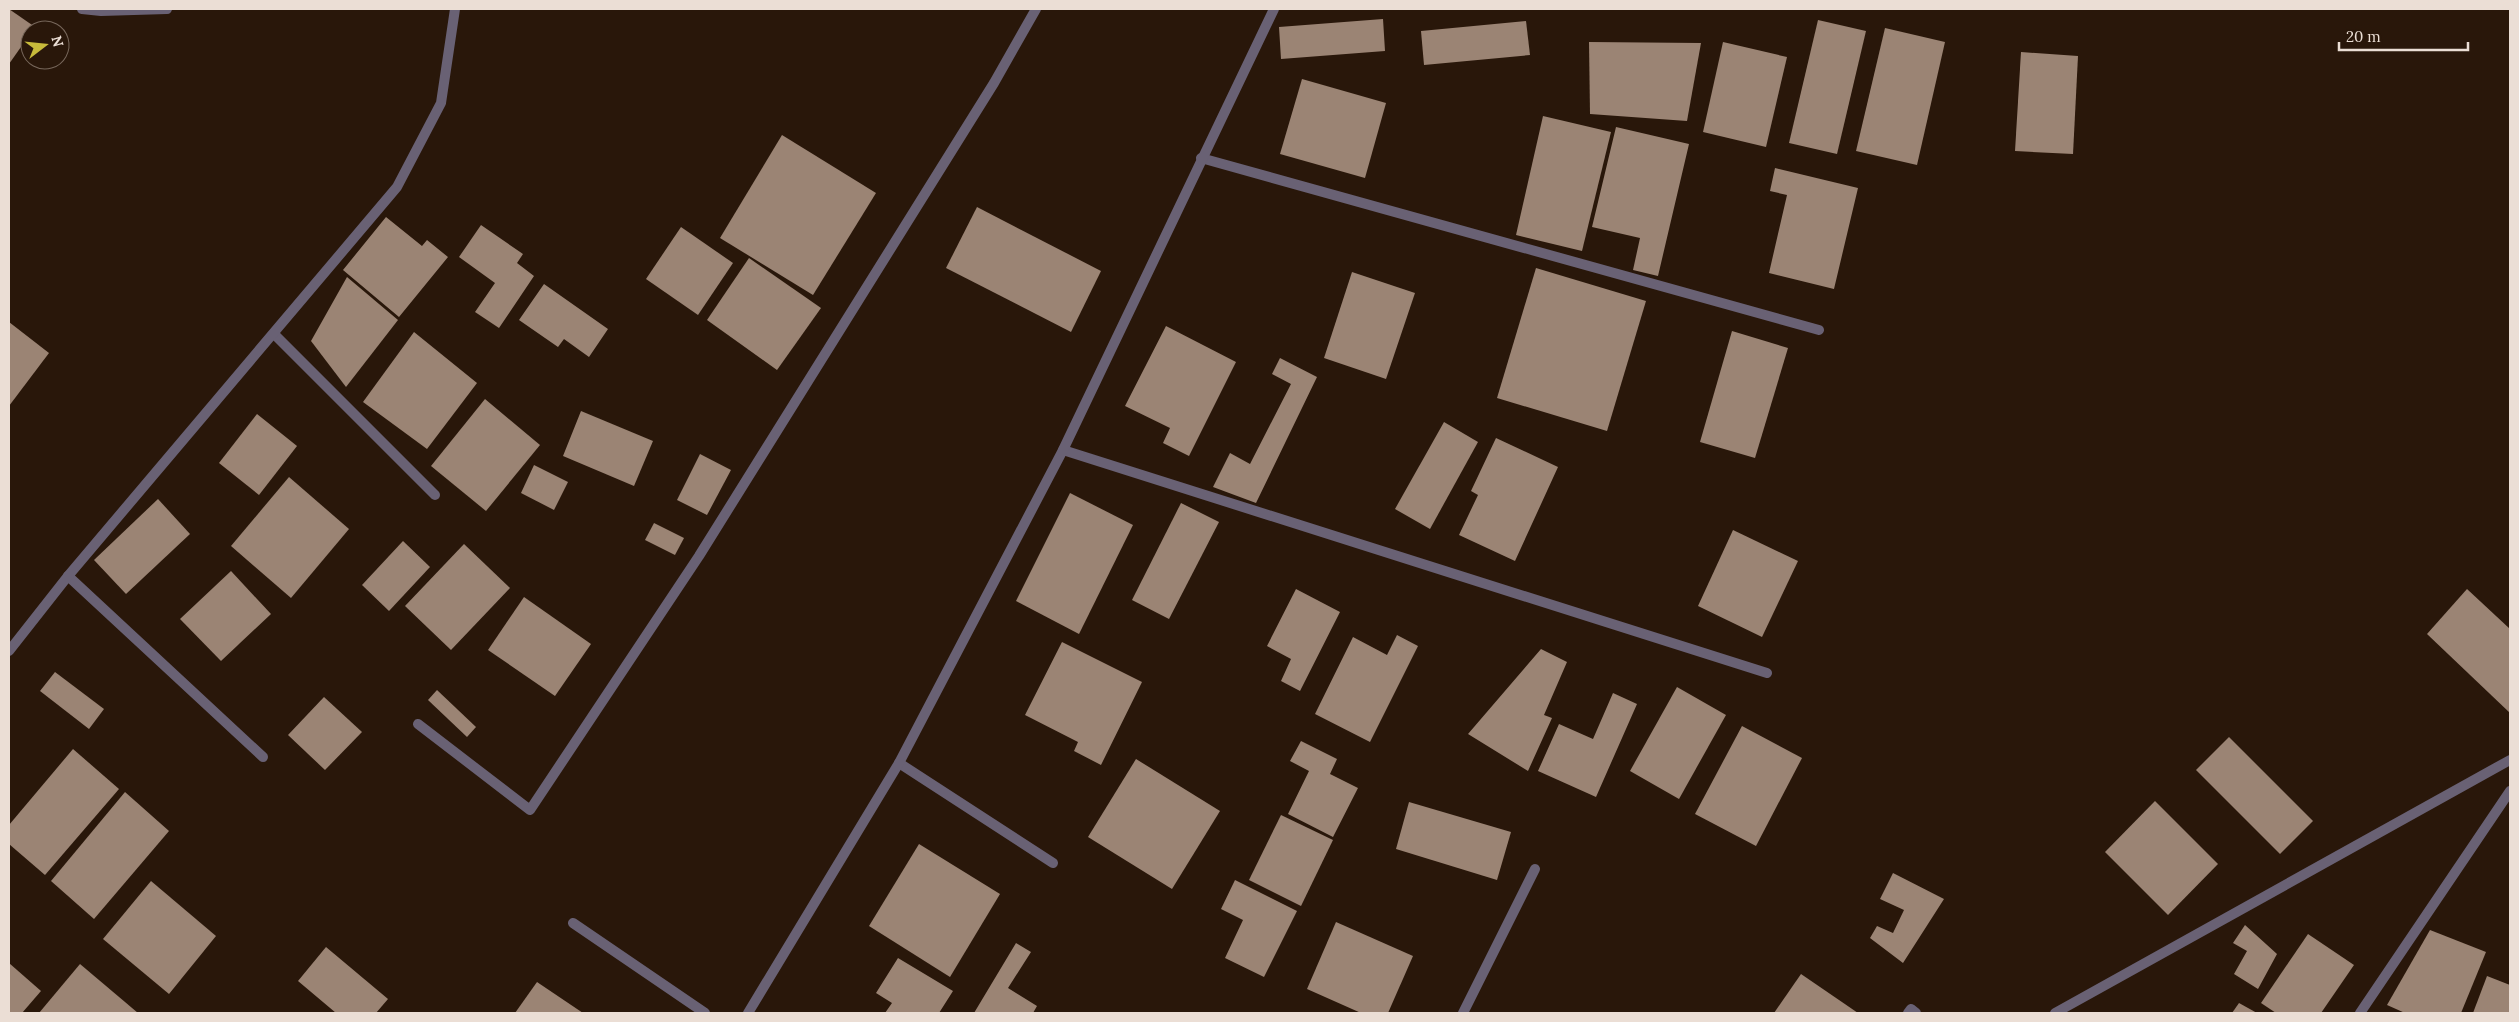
<svg xmlns="http://www.w3.org/2000/svg" width="2519" height="1022" viewBox="0 0 2519 1022" font-family="Lora,serif">
<style>
.building{fill:#9b8474}
.lines{fill:none;stroke-linecap:round;stroke-linejoin:round}
.minor{stroke:#696174;stroke-width:10}
</style>
<rect width="100%" height="100%" fill="#29170a"/>
<g class="building">
<polygon points="9,9 35,27 9,64"/>
<polygon points="1383,19 1385,51 1281,59 1279,27"/>
<polygon points="1818,20 1866,31 1837,154 1789,143"/>
<polygon points="1526,21 1530,55 1424,65 1421,31"/>
<polygon points="1885,28 1945,42 1917,165 1856,151"/>
<polygon points="1589,42 1701,43 1687,121 1590,114"/>
<polygon points="1723,42 1787,57 1766,147 1703,132"/>
<polygon points="2021,52 2078,56 2073,154 2015,151"/>
<polygon points="1302,79 1386,103 1365,178 1280,154"/>
<polygon points="1543,116 1611,132 1582,251 1516,235"/>
<polygon points="1616,127 1689,144 1658,276 1633,270 1640,238 1592,227"/>
<polygon points="782,135 876,193 813,295 720,238"/>
<polygon points="1775,168 1858,188 1834,289 1769,273 1787,195 1770,191"/>
<polygon points="977,207 1101,271 1071,332 946,268"/>
<polygon points="386,217 422,246 427,240 448,257 399,317 343,270"/>
<polygon points="481,225 523,254 517,263 534,276 499,328 475,312 495,283 459,257"/>
<polygon points="681,227 733,263 698,315 646,279"/>
<polygon points="749,258 821,308 777,370 707,320"/>
<polygon points="1536,268 1646,301 1607,431 1497,398"/>
<polygon points="1352,272 1415,293 1386,379 1324,358"/>
<polygon points="347,277 398,320 346,387 311,341"/>
<polygon points="544,284 608,329 589,357 564,339 558,347 519,320"/>
<polygon points="9,322 49,353 9,406"/>
<polygon points="1166,326 1236,362 1189,456 1163,443 1170,428 1125,406"/>
<polygon points="1732,331 1788,348 1755,458 1700,442"/>
<polygon points="414,332 477,383 427,449 363,402"/>
<polygon points="1280,358 1317,377 1256,503 1213,487 1230,453 1250,464 1291,384 1272,374"/>
<polygon points="485,399 540,445 486,511 431,466"/>
<polygon points="581,411 653,441 634,486 563,456"/>
<polygon points="257,414 297,446 259,495 219,463"/>
<polygon points="1444,422 1478,442 1430,529 1395,509"/>
<polygon points="1496,438 1558,467 1515,561 1459,535 1478,495 1471,491"/>
<polygon points="700,454 731,470 707,515 677,500"/>
<polygon points="534,465 568,482 554,510 521,493"/>
<polygon points="289,477 349,529 291,598 231,546"/>
<polygon points="1070,493 1133,525 1079,634 1016,601"/>
<polygon points="158,499 190,534 126,594 94,560"/>
<polygon points="1181,503 1219,522 1169,619 1132,600"/>
<polygon points="654,523 684,538 675,555 645,540"/>
<polygon points="1733,530 1798,561 1762,637 1698,606"/>
<polygon points="403,541 430,567 389,611 362,585"/>
<polygon points="464,544 510,588 451,650 405,606"/>
<polygon points="231,571 271,614 221,661 180,619"/>
<polygon points="1296,589 1340,612 1300,691 1281,681 1291,659 1267,646"/>
<polygon points="2467,589 2510,629 2510,713 2427,634"/>
<polygon points="524,597 591,644 555,696 488,650"/>
<polygon points="1397,635 1418,646 1370,742 1315,714 1353,637 1387,655"/>
<polygon points="1062,642 1142,682 1101,765 1074,751 1078,742 1025,715"/>
<polygon points="1541,649 1567,662 1544,715 1552,718 1528,771 1468,734"/>
<polygon points="55,672 104,709 89,729 40,691"/>
<polygon points="1677,687 1726,715 1679,799 1630,771"/>
<polygon points="437,690 476,727 467,737 428,700"/>
<polygon points="1613,693 1637,704 1596,797 1538,771 1559,724 1593,739"/>
<polygon points="324,697 362,732 325,770 288,735"/>
<polygon points="1742,726 1802,758 1756,846 1695,814"/>
<polygon points="2229,737 2313,821 2280,854 2196,770"/>
<polygon points="1301,741 1337,759 1330,774 1358,788 1333,837 1288,814 1309,771 1290,761"/>
<polygon points="73,749 119,789 45,875 9,844 9,825"/>
<polygon points="1136,759 1220,811 1172,889 1088,837"/>
<polygon points="125,792 169,831 94,919 51,881"/>
<polygon points="2155,801 2218,864 2168,915 2105,852"/>
<polygon points="1409,802 1511,832 1497,880 1396,849"/>
<polygon points="1281,815 1333,840 1301,906 1249,880"/>
<polygon points="919,844 1000,894 950,977 869,926"/>
<polygon points="1893,873 1944,899 1903,963 1870,938 1877,926 1893,933 1904,910 1880,899"/>
<polygon points="1235,880 1297,911 1264,977 1225,958 1243,920 1221,909"/>
<polygon points="151,881 216,936 169,994 103,939"/>
<polygon points="1336,922 1413,956 1388,1013 1361,1013 1307,989"/>
<polygon points="2245,925 2277,954 2258,989 2234,974 2247,951 2233,943"/>
<polygon points="2430,930 2486,952 2461,1013 2405,1013 2387,1005"/>
<polygon points="2308,934 2354,965 2321,1013 2276,1013 2261,1003"/>
<polygon points="1016,943 1031,952 1008,988 1037,1006 1033,1013 974,1013"/>
<polygon points="326,947 388,999 376,1013 336,1013 298,981"/>
<polygon points="898,958 953,991 939,1013 885,1013 892,1003 876,993"/>
<polygon points="9,963 41,991 22,1013 9,1013"/>
<polygon points="80,964 138,1013 39,1013"/>
<polygon points="1801,974 1858,1013 1774,1013"/>
<polygon points="2487,976 2510,985 2510,1013 2473,1013"/>
<polygon points="537,982 583,1013 515,1013"/>
<polygon points="2239,1003 2257,1013 2232,1013"/>
</g>
<g class="lines">
<g class="minor">
<polyline points="82,9 101,11 167,9"/>
<polyline points="1201,158 1819,330"/>
<polyline points="274,334 435,495"/>
<polyline points="1063,450 1767,673"/>
<polyline points="68,576 263,757"/>
<polyline points="9,651 68,576 397,187 441,103 455,9"/>
<polyline points="418,724 530,810 699,556 994,83 1036,9"/>
<polyline points="899,763 1053,863"/>
<polyline points="573,923 705,1013"/>
<polyline points="748,1013 899,763 1063,450 1274,9"/>
<polyline points="1463,1013 1535,869"/>
<polyline points="1908,1013 1911,1009 1916,1013"/>
<polyline points="2055,1013 2510,760"/>
<polyline points="2360,1013 2510,791"/>
</g>
</g>
<rect width="2519" height="1022" fill="none" stroke="#ebded5" stroke-width="20"/>
<g transform="translate(45 45) rotate(74)"><circle r="24" fill="#29170a" stroke="#77675b"/>
<path d="M0-4L9 19L0 12L-9 19Z" fill="#c8bb3b"/>
<text y="-8" font-size="14" font-weight="bold" text-anchor="middle" fill="#ebded5">N</text>
</g>
<path d="M2339 42v8h129v-8" fill="none" stroke="#ebded5" stroke-width="2.5"/>
<text x="2346" y="42" font-size="15" fill="#ebded5" stroke="#29170a" stroke-width="4" paint-order="stroke">20 m</text>
</svg>
